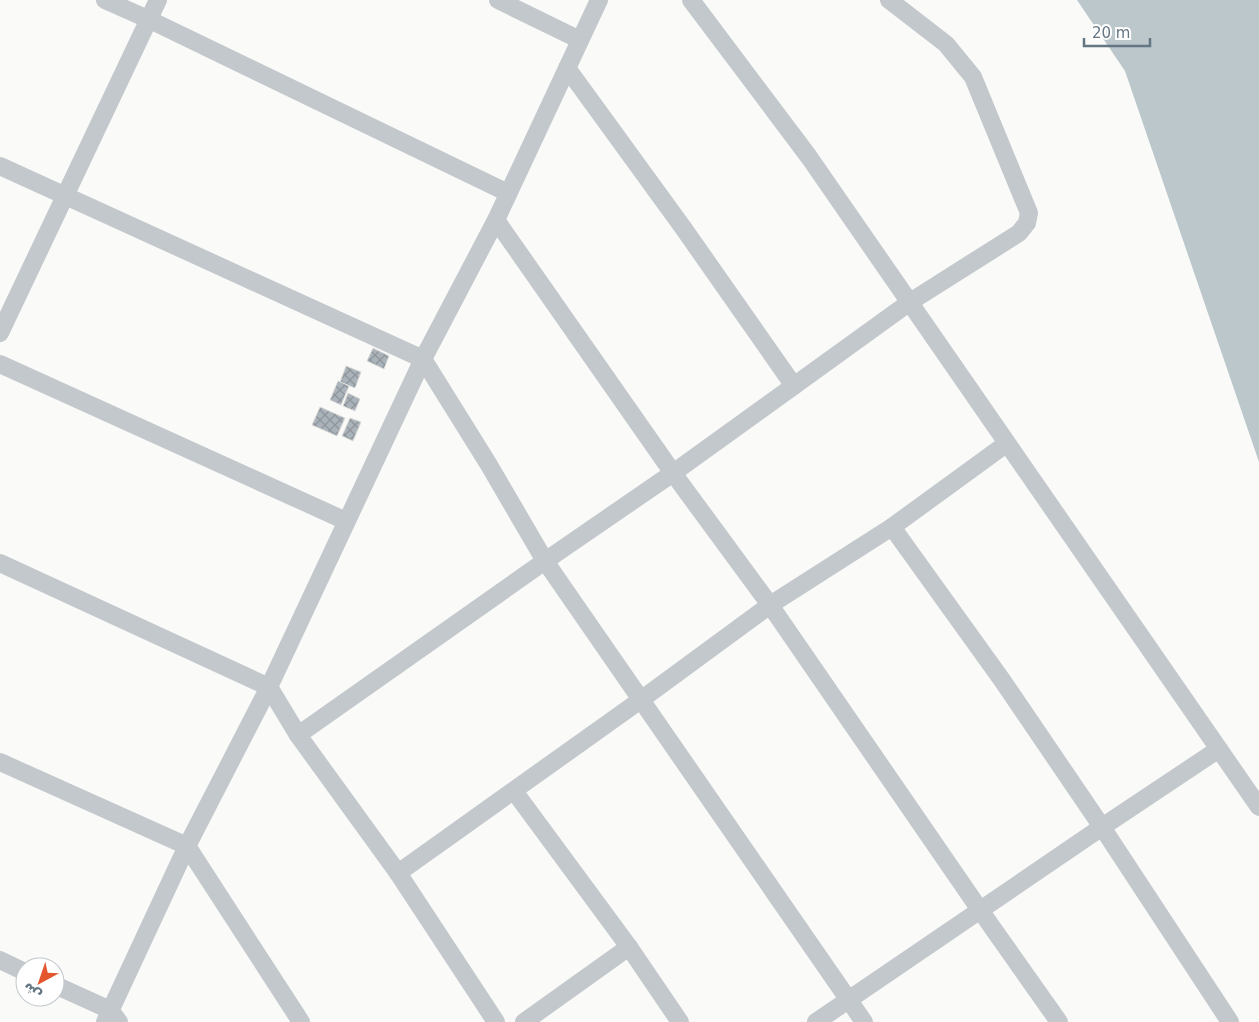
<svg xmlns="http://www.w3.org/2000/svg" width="1259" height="1022" viewBox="0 0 1259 1022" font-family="'DejaVu Sans','Noto Naskh Arabic',sans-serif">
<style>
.water{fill:#bbc7cb}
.building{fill:url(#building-cross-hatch);stroke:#dcdcda}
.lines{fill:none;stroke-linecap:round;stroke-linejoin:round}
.minor{stroke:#c3c8cc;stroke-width:18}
</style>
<defs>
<pattern id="building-cross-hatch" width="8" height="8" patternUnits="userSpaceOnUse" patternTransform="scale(1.25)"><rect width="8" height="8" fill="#aab3b9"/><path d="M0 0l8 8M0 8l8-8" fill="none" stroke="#8e969c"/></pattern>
</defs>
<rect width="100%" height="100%" fill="#fafaf8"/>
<polygon class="water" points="1077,0 1259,0 1259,462 1125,71"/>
<g class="building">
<polygon points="373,348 389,356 384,369 367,361"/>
<polygon points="346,366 361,372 355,388 340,382"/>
<polygon points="338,381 349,386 341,405 330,400"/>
<polygon points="348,393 360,399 355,411 343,406"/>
<polygon points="320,407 345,418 337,436 312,425"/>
<polygon points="350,418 361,422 353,441 342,436"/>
</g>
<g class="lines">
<g class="minor">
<polyline points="105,0 150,20 508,193"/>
<polyline points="498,0 580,40"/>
<polyline points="691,0 809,157 1259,807"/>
<polyline points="567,68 684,229 794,386"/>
<polyline points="0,166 423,359 489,465 545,561 864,1022"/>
<polyline points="496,220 673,473 770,605 980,910 1059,1022"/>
<polyline points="0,333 158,0"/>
<polyline points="0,364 346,521"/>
<polyline points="892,527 1002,680 1102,827 1230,1022"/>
<polyline points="0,563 269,687 298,735 398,873 496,1022"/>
<polyline points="298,735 545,561 673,473 910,302 1019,233 1027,223 1029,213 973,77 946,44 889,0"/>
<polyline points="0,762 187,846 301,1022"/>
<polyline points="514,791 629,947 680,1022"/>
<polyline points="398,873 642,699 770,605 892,527 1006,444"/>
<polyline points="0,960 25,972"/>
<polyline points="55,985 110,1010 119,1022"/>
<polyline points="105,1022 187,846 269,687 423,359 496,220 599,0"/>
<polyline points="524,1022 629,947"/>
<polyline points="816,1022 1102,827 1219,749"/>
</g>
</g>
<g transform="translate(40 982) rotate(220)"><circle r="24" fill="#ffffff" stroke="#c1c8cd"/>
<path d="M0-4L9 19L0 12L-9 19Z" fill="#e4572e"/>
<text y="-8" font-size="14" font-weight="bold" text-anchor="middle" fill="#657683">ش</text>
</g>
<path d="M1084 38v8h66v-8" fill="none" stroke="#657683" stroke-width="2.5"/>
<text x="1092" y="38" font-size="15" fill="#657683" stroke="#ffffff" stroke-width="4" paint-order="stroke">20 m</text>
</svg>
